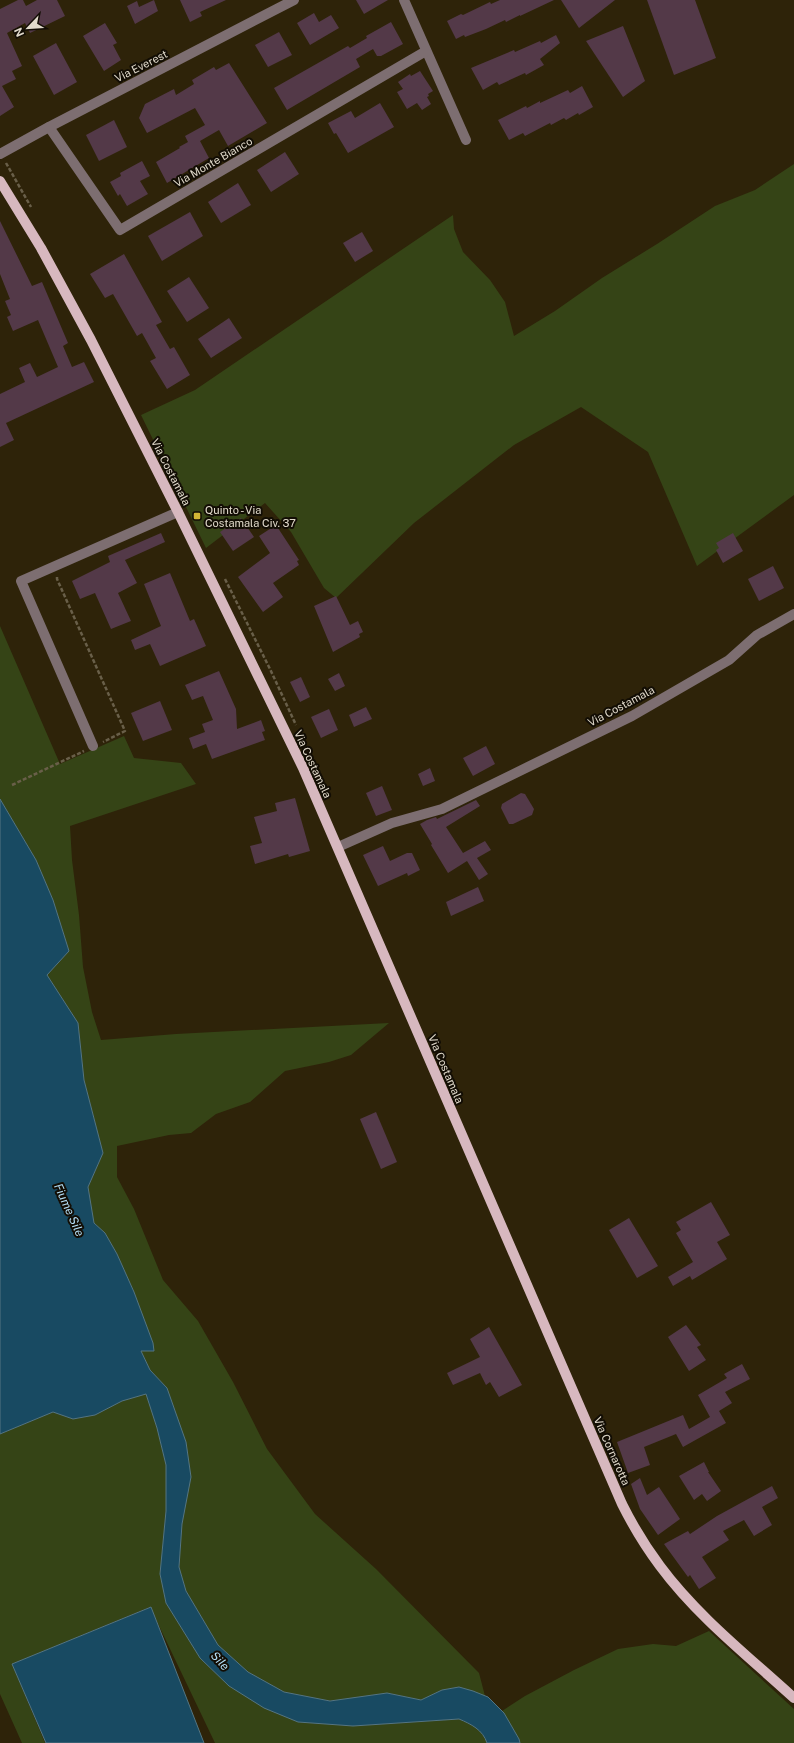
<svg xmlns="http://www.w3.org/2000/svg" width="794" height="1743" viewBox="0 0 794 1743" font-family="'Public Sans',sans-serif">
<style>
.green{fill:#354416}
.water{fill:#184a62;stroke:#547582}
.building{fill:#533948}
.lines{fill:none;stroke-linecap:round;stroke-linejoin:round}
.path{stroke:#695f49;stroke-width:2.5;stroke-dasharray:4 2;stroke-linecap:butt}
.minor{stroke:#7d6e71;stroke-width:10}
.major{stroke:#d7b8bf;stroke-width:10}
.poi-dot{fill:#d2b635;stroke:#120d04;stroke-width:1.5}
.labels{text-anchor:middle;stroke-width:4;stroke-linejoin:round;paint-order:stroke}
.street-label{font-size:11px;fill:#e1dacb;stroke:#120d04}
.poi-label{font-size:11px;fill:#e1dacb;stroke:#120d04;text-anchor:start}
.water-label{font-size:12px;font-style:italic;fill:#b2ddf5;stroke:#120d04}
</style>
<rect width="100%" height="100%" fill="#2e2309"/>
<g class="green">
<polygon points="794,164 794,495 697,566 648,452 581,407 514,445 414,523 336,598 324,588 291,532 265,503 206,548 141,415 195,390 453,215 454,229 463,252 490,280 505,302 514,336 555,311 602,278 657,244 715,206 755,190"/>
<polygon points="0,626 60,764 124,736 134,758 181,763 196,784 70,826 72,860 79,915 83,967 92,1012 101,1040 176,1034 389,1023 351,1055 329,1062 285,1071 250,1102 216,1114 191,1133 169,1135 117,1146 117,1177 134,1209 163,1280 198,1321 233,1382 267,1449 315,1514 376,1569 479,1673 485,1696 459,1687 442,1690 421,1700 387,1693 330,1701 284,1692 248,1672 218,1645 186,1591 179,1567 182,1524 167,1388 150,1370 141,1351 154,1350 134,1292 117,1254 105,1233 94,1223 88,1187 103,1153 84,1080 78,1023 47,975 69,951 53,900 36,860 0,799"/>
<path d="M146,1394l11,34 9,37v46l-6,63 6,29 34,55 29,28 69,36 55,4 106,-7c12,5 24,11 28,24h-272l-65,-136 -138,57 33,79h-23l-22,-49v-260l53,-22 21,7 21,-4 27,-14z"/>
<polygon points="709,1631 794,1709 794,1743 520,1743 519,1739 502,1711 525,1696 574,1670 618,1649 653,1644 676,1646"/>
</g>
<g class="water">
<path d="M0,799l36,61 17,40 16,51 -22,24 31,48 6,57 19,73 -15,34 6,36 11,10 12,21 17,38 19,51 1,8h-13l9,19 17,18 19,54 5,35 -9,47 -3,43 7,24 32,54 30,27 36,20 46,9 57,-8 34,7 21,-10 17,-3 14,4 15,6 16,16 15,26 1,4h-33c-4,-13 -16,-19 -28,-24l-106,7 -55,-4 -34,-14 -35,-22 -29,-28 -34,-55 -6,-29 6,-63v-46l-9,-37 -11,-34 -24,7 -27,14 -22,4 -20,-7 -53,22z"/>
<polygon points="151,1607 204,1743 46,1743 12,1664"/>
</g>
<g class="building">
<polygon points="18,0 23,0 26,6 37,0 57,0 65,16 30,33 25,23 7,33 22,66 12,71 16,79 2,86 14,107 0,116 0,9"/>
<polygon points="154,0 158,11 135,24 127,6 137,1 139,7"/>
<polygon points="180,0 226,0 200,12 202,16 190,22"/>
<polygon points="356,0 388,0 364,14"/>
<polygon points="500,0 554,0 520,16 520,15 506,22 505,20 486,29 465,37 464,35 456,39 447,21 461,14 463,15 490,2 491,4"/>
<polygon points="561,0 615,0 579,28"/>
<polygon points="647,0 695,0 716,58 674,75"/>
<polygon points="314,13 319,22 331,15 339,28 310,45 297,23"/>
<polygon points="391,22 403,44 381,56 377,56 373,49 356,59 360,67 287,110 274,88 348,46 350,48 367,38 366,36"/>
<polygon points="105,23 117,43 113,45 121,60 104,71 83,36"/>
<polygon points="623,26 645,81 623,97 586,41"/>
<polygon points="279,32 292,55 268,67 255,45"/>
<polygon points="556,35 560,43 540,59 544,65 526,75 525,73 499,85 497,82 483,90 471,68 514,50 515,52 540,41 541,43"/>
<polygon points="56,43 77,82 54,95 33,56"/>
<polygon points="229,63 267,123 228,146 219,130 200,141 209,158 167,183 156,162 180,148 179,147 188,142 185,136 205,125 195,108 147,133 139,118 145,104 174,89 176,95 194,84 192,80 214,67 216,70"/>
<polygon points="420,71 433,91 428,94 429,96 427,97 431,104 422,110 417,103 407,109 397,92 403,89 398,82 410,74 411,76"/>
<polygon points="582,86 593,107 579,115 578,113 566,120 564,118 551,125 550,123 525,136 523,133 509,140 498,120 526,106 527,108 540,101 540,103 568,90 570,93"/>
<polygon points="380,103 394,127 348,153 336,133 334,134 328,123 351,111 355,118"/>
<polygon points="114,120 127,147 99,161 86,135"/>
<polygon points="285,152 299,174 271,192 257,170"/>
<polygon points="142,161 150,176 140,181 148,194 127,206 120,194 118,196 110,182 121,176 120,173"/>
<polygon points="238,183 251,205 221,223 208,202"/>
<polygon points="190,212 203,236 162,261 148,236"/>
<polygon points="0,221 32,286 42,282 68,343 63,346 72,367 84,362 94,382 6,423 14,440 0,447 0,394 25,382 19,368 30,363 37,377 58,367 38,320 13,331 7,317 11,315 5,301 10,299 0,274"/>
<polygon points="362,232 373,251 355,262 343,243"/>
<polygon points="124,254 162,322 156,325 170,349 174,347 190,375 167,389 150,361 156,358 142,333 137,336 113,294 105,298 90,274"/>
<polygon points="189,277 209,308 187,322 167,291"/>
<polygon points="229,318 242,338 211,358 198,339"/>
<polygon points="241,518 254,537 233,551 220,532"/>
<polygon points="276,525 299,560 297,561 299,565 273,583 283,597 263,612 238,577 270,553 259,536"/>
<polygon points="161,533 165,542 125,560 137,583 118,593 131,621 111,629 95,593 80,599 72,581 110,562 108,556"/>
<polygon points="733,533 743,551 723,563 716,550 719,548 716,543"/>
<polygon points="773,566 784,588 759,601 748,579"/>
<polygon points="170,573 190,621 194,619 206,646 160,666 150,644 135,650 131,640 161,626 144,584"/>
<polygon points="336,596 350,625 358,621 363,632 359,634 360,637 333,652 314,606"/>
<polygon points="219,671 236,709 237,729 261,720 265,731 262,732 265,740 212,759 206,744 193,749 189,738 205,732 202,724 213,720 203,696 192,700 185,685"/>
<polygon points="339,673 345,686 335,691 328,679"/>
<polygon points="301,677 310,697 300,702 290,682"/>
<polygon points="160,701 172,730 143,741 131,713"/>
<polygon points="366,707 372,719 354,727 349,715"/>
<polygon points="329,709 338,730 321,738 311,717"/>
<polygon points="486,746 495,764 473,776 463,758"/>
<polygon points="430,768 435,781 423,786 418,774"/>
<polygon points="382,786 392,810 376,816 366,793"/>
<polygon points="521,793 525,794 534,809 532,815 513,824 509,824 501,808 502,804"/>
<polygon points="295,798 310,851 289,857 288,854 255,864 250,846 262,843 254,817 277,811 275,803"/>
<polygon points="476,800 480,806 446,827 463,853 485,841 491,850 477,858 488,874 479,880 467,861 448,873 431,845 432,844 420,824 427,820 436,817 437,819"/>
<polygon points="383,846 390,861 407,853 412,853 420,870 408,876 407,873 378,886 363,855"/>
<polygon points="478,887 484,901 451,916 446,902"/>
<polygon points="376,1112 397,1162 381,1169 360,1119"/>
<polygon points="711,1202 730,1235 717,1242 727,1259 692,1280 690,1276 673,1286 668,1277 693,1262 676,1233 681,1230 676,1222"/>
<polygon points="629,1218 658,1266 637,1278 609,1230"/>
<polygon points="686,1325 701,1345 697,1347 706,1360 689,1371 668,1337"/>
<polygon points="489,1327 522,1385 499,1397 490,1382 486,1385 480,1373 453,1385 447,1373 480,1357 470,1339"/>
<polygon points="742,1364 750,1379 725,1392 732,1403 719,1411 726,1423 683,1447 676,1434 644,1447 650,1465 628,1473 617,1442 683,1415 689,1429 710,1417 698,1395 727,1378 724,1374"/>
<polygon points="704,1462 709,1472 708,1472 721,1491 707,1501 702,1494 694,1500 679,1476"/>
<polygon points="640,1478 647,1495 659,1487 680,1519 658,1535 640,1509 631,1484"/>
<polygon points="772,1486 778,1498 762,1507 772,1525 754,1536 744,1520 723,1531 729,1540 702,1557 716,1578 699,1589 690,1575 688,1577 664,1544 688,1531 690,1534 717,1516"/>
</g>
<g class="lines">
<g class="path">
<polyline points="6,163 31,207"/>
<polyline points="57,577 57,579 125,731 103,742"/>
<polyline points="225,579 270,669 296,725"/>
<polyline points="12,785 84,751"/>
</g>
<g class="minor">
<polyline points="404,0 466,140"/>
<polyline points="49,127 120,230 426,51"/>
<polyline points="0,154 49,127 294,0"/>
<polyline points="93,746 21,581 178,512"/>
<polyline points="338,847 392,823 442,809 632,716 729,660 757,635 794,614"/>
</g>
<path class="major" d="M0,181l41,67 50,92 87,172 125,256 319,736c11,22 23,42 38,62 37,50 88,90 134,132"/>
</g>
<rect class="poi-dot" x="193" y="512" width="8" height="8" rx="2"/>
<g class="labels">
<g class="street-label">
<text transform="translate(141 66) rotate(-27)" y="4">Via Everest</text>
<text transform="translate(213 162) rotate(-30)" y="4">Via Monte Bianco</text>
<text transform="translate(171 472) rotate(63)" y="4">Via Costamala</text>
<text transform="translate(621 706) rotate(-28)" y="4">Via Costamala</text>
<text transform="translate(313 764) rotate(65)" y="4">Via Costamala</text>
<text transform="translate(446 1069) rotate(67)" y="4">Via Costamala</text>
<text transform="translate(612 1451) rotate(66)" y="4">Via Cornarotta</text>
</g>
<g class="poi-label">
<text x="205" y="514">Quinto - Via<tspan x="205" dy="13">Costamala Civ. 37</tspan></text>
</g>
<g class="water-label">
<text transform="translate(69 1210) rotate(66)" y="4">Fiume Sile</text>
<text transform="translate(220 1661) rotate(48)" y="4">Sile</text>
</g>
</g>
<g transform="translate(28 28) rotate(245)" stroke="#120d04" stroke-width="3" paint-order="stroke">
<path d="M0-3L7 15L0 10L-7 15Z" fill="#e1dacb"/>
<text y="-6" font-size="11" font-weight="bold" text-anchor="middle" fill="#e1dacb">N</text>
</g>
</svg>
